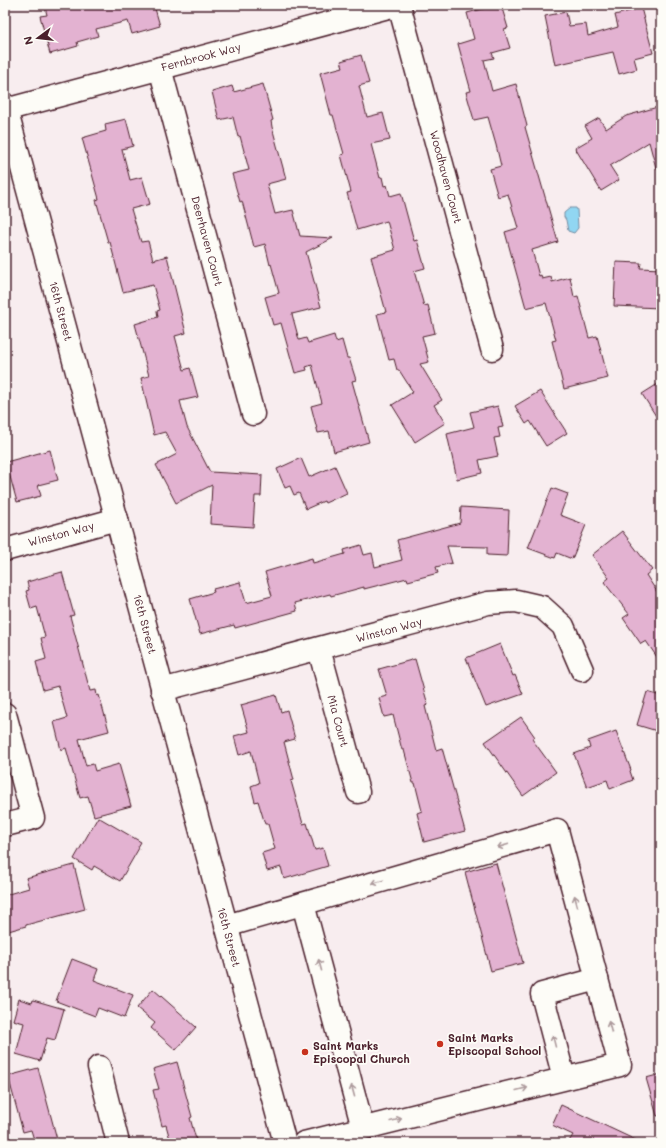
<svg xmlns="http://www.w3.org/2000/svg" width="666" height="1148" viewBox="0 0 666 1148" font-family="Mali,sans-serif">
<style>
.water{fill:#91d6f2;stroke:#758da2}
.building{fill:#e3b2d1;stroke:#4a1f2b}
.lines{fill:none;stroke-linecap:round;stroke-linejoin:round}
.minor-casing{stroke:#4a1f2b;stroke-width:25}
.major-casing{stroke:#4a1f2b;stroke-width:25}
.minor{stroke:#fdfcf7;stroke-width:22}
.major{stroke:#fdfcf7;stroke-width:22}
.oneway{stroke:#ac999b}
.poi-dot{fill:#c8321e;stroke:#fdfcf7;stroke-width:1.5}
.labels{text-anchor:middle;stroke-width:3.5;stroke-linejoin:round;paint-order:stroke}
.street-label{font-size:11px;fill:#4a1f2b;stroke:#fdfcf7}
.poi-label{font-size:11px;font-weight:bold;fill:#4a1f2b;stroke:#fdfcf7;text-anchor:start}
</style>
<rect width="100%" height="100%" fill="#f8edef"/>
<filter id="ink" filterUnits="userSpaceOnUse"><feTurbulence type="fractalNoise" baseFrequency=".025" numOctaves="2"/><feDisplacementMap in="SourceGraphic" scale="8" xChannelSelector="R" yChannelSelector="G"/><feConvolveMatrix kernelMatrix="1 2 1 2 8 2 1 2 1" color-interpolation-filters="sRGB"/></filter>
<g filter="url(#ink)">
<polygon class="water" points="570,208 576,208 577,210 578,228 574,233 568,231 566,220 564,217 564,213"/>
<g class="building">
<polygon points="53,5 154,5 160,26 132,34 128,21 96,29 98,36 77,42 78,46 50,54 40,16 47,15 45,7"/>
<polygon points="498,5 501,5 508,28 504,29 510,48 492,53 494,58 484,60 492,91 516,84 527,126 525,127 558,242 532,250 539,276 541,275 542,279 551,277 552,282 570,277 574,297 578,296 589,338 597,336 608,378 564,389 552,341 556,340 546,303 526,308 505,232 518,228 508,194 498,197 490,169 501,166 496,145 488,117 474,120 466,92 471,91 458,44 474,39 467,13"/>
<polygon points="641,8 653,53 634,58 637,69 619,74 613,52 555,65 545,16 566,12 569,26 586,24 588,36 618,27 615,15"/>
<polygon points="361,55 369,83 359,86 367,117 383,113 390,140 371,144 380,178 382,177 384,186 387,185 390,196 401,193 414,241 417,240 425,268 414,271 424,306 428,305 435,333 422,336 429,362 420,364 442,400 434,405 445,423 415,442 392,405 413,392 399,370 397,370 394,359 389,360 377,314 386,312 371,257 395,250 387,221 357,230 347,193 351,192 341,155 344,154 333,115 331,115 320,73 343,67 341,61"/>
<polygon points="263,84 273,120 271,121 272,127 286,179 267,184 275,214 293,210 300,236 333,238 306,252 321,307 292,314 299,340 306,338 308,343 334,335 336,342 342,340 347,358 349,358 356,380 352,381 369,442 334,452 329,431 318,433 311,406 322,403 312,365 306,367 307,370 295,373 281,323 273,325 265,297 279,293 271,264 270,265 265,244 254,247 242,201 240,202 232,174 249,170 240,136 238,137 233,117 219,120 212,92 232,86 234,92"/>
<polygon points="661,106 661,168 656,168 649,142 610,166 619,180 601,191 575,148 592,138 585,126 599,118 606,129 626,116"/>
<polygon points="126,119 133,146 122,149 130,180 142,177 150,204 131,209 141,242 148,241 153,260 167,256 186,333 175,336 184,370 190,368 198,397 180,401 187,427 210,472 262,475 261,496 255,496 253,527 210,524 212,485 176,503 156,465 177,454 165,432 154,435 141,378 149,376 135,324 158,317 157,311 160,310 153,285 123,292 110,242 108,242 96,200 99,199 82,138 106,131 105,124"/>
<polygon points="616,262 641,263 640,268 661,269 660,308 614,306"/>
<polygon points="661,382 661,424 642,394"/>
<polygon points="540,391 567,433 546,446 530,421 526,424 515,406"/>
<polygon points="498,406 503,427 498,428 500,437 494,438 498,456 479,460 482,473 457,479 447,434 474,427 470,412"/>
<polygon points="50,450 58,480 38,485 41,496 17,502 6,462"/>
<polygon points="301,458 309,477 335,466 347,493 325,503 324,501 306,509 299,493 294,495 290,486 285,488 277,469"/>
<polygon points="552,488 568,494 560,515 586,525 572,559 557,553 555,558 528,548"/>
<polygon points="461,507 509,510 507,556 487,555 487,547 447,546 452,563 436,567 438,573 408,581 407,578 364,589 364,587 331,596 330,594 295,603 297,611 235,628 234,625 200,634 190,599 214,592 213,589 240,582 246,603 272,596 265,572 312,558 313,563 345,554 344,550 361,545 364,555 372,553 375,567 402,560 397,540 460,523"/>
<polygon points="622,531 652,570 646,575 661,598 661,663 646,641 641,644 623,618 629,614 604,582 609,578 592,555"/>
<polygon points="62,572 74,615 70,616 90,691 96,690 97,696 99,695 109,731 79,739 86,766 93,764 95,771 119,764 131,806 94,816 88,796 80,798 66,748 61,750 54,722 67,718 58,686 43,690 36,662 46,659 41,638 45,637 37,607 31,609 26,591 29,590 27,582"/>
<polygon points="500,644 513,676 515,675 523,694 486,707 466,658"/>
<polygon points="415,659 428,705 425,706 436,750 442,748 465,831 424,842 417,813 422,811 415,783 413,783 404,750 402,750 393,715 384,717 379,698 387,696 379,669"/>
<polygon points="647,692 661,696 661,728 658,727 657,731 637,725"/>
<polygon points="276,695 281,712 287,710 295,739 284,742 294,780 291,781 303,824 307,823 315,850 323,848 328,866 284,879 281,867 267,871 262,853 275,849 268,824 265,824 258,801 255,802 251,786 259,783 251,751 239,755 234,736 249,732 241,705"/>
<polygon points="521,717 535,737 532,739 556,772 523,796 485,742"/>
<polygon points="616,731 631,770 630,771 633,780 610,789 607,780 587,787 574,754 590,748 588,741"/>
<polygon points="98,817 141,842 138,847 139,848 120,881 94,866 92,870 74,859"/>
<polygon points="496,863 523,963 491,971 465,872"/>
<polygon points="74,865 85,909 26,925 26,926 5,932 5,895 29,888 26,878"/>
<polygon points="72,959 98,969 94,980 133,995 124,1018 98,1008 95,1016 56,1001"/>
<polygon points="153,989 196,1027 176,1050 151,1028 155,1023 137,1008"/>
<polygon points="19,999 32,1003 33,1000 64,1009 55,1040 47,1038 40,1061 16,1054 24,1023 13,1020"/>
<polygon points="177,1062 192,1117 190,1118 197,1143 171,1143 166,1125 162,1126 153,1090 159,1089 153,1069"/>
<polygon points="38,1068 58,1143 35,1143 31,1130 23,1132 8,1076"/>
<polygon points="661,1074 661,1115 657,1116 646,1078"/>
<polygon points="561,1105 642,1143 568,1143 573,1135 552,1125"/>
</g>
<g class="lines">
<defs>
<g id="minor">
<polyline points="399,5 492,349"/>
<polyline points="160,68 253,414"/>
<polyline points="5,110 396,5"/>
<polyline points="5,550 117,519"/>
<polyline points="319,649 358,792"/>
<polyline points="162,690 488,603 516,601 542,607 563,626 582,670"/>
<polyline points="5,714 33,818 5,825"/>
<polyline points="303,904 363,1128"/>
<polyline points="226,926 557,830 620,1065 304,1143"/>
<polyline points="99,1067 118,1143"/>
<polyline points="564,1078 542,994 597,979"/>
</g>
<polyline id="major" points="5,105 285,1143"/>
</defs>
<use href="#minor" class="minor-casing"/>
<use href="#major" class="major-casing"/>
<use href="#minor" class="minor"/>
<use href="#major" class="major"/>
</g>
<defs><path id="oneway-shaft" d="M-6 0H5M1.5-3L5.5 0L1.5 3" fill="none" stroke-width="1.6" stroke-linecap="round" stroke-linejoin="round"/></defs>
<g class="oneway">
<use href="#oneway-shaft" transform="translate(503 846) rotate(164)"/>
<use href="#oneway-shaft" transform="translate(378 882) rotate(164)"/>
<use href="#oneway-shaft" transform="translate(576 901) rotate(-105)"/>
<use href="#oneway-shaft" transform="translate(320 965) rotate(-105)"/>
<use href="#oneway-shaft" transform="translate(610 1027) rotate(-105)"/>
<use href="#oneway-shaft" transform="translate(554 1041) rotate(-104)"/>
<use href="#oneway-shaft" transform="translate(522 1089) rotate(-14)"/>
<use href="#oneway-shaft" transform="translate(353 1091) rotate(-105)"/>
<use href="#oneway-shaft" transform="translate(396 1120) rotate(-14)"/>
</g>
</g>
<g class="poi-dot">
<circle cx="440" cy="1044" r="4"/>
<circle cx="305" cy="1052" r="4"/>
</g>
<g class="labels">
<g class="street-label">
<text transform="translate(201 57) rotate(-15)" y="4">Fernbrook Way</text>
<text transform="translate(446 177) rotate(75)" y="4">Woodhaven Court</text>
<text transform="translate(207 241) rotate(75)" y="4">Deerhaven Court</text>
<text transform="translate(61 311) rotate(75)" y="4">16th Street</text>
<text transform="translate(61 534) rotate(-15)" y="4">Winston Way</text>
<text transform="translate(145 624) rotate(75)" y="4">16th Street</text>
<text transform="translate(389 630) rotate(-15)" y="4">Winston Way</text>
<text transform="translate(338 721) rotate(75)" y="4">Mia Court</text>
<text transform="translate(229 937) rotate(75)" y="4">16th Street</text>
</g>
<g class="poi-label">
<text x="448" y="1042">Saint Marks<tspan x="448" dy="13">Episcopal School</tspan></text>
<text x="313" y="1050">Saint Marks<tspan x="313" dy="13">Episcopal Church</tspan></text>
</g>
</g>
<rect width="666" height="1148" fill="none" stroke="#fdfcf7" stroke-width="20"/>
<rect x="10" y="10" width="646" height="1128" fill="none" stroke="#4a1f2b" stroke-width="1.5" filter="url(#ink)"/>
<g transform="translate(38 38) rotate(255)" stroke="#fdfcf7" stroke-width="3" paint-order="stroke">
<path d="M0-3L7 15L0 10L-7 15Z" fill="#4a1f2b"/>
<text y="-6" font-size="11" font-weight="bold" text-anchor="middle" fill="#4a1f2b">N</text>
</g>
</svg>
